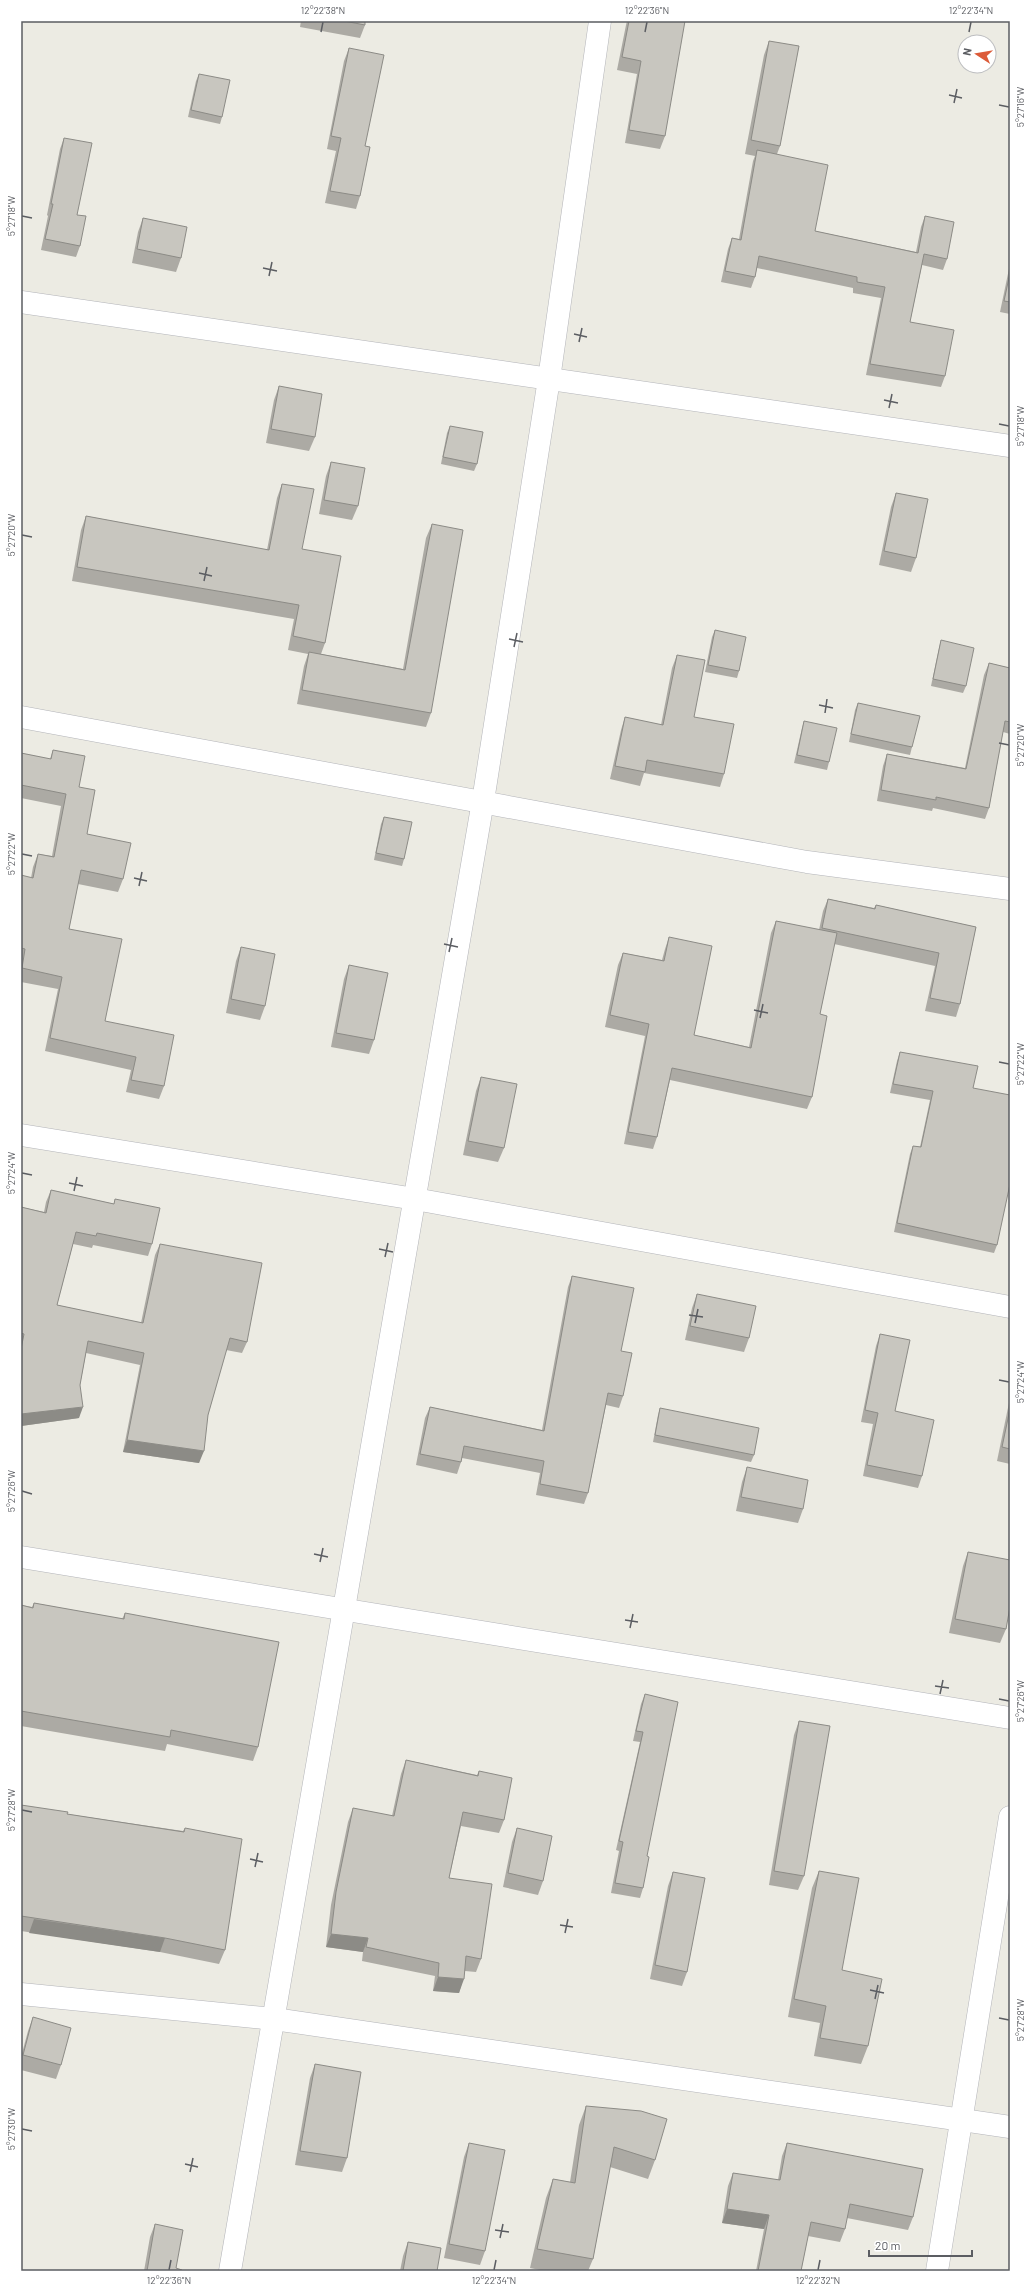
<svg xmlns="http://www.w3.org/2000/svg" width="1031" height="2292" viewBox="0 0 1031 2292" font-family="Barlow,sans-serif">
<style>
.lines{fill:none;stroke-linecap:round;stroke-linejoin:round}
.minor-casing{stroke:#b3b4b9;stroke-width:23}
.minor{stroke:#fff;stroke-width:22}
.wall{fill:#acaaa4}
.shaded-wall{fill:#8c8b86}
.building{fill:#c8c6bf;stroke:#8c8b86}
.ticks{fill:none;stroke:#5b5d62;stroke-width:1.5}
.neatline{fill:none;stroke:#5b5d62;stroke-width:1.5}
.ticks-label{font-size:10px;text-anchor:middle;fill:#5b5d62}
</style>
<rect width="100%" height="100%" fill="#ecebe3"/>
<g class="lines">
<defs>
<g id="minor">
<polyline points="21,302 1010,446"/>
<polyline points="21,717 807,862 1010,889"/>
<polyline points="21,1135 415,1199 1010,1307"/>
<polyline points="21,1557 1010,1718"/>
<polyline points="21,1994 274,2019 1010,2127"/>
<polyline points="230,2271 483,801 549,379 600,21"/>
<polyline points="937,2271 1010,1817"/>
</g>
</defs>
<use href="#minor" class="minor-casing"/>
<use href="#minor" class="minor"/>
</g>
<g class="wall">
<polygon points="301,21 365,21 365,25 360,38 300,27"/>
<polygon points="627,21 682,21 665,136 660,149 625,143 637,74 617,70 626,25"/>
<polygon points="769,41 780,146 777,154 815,231 916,252 921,227 925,216 947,259 943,270 922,265 910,322 945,376 941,387 866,375 881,298 853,293 853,288 757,268 755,277 751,288 721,282 728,249 732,238 739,239 753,161 755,156 745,154 764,55"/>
<polygon points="349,48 365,146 360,196 356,209 325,203 336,151 327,149 344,61"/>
<polygon points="199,74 222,117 220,124 188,117 196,81"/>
<polygon points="64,138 80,246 76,257 41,250 48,216 47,215 60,149"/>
<polygon points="143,218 181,258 176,272 132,263 138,232"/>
<polygon points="1010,264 1010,314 1000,312"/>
<polygon points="279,386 315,437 309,451 266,443 274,400"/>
<polygon points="450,426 477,464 474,471 441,464 447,433"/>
<polygon points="331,462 358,506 352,520 319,514 326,476"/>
<polygon points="282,484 302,549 325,643 321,654 403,669 426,538 432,524 431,713 426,727 297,704 304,666 308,654 288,650 294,619 72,581 81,530 86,516 267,550 277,498"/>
<polygon points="896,493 916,558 911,572 879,565 891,507"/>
<polygon points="715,630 739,671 737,678 705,672 712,637"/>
<polygon points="941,640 966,686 963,693 931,686 939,648"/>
<polygon points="677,655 694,717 724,774 720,787 644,773 640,786 610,779 621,730 625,717 661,725 672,668"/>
<polygon points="989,663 1010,668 1010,734 1003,732 989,808 985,819 933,808 932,811 877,801 883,766 887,754 965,768 984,675"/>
<polygon points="858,703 912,747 910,755 849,742 855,710"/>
<polygon points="804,721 829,762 827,770 794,763 802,728"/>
<polygon points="53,750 79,787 87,834 123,879 118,892 78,884 69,929 105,1021 164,1086 159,1099 126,1092 131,1070 45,1051 58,989 21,982 21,875 31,878 33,867 38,854 52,856 61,806 21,798 21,753 50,759"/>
<polygon points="384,817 404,859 402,866 374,860 381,824"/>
<polygon points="828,899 874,908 876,905 976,927 960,1004 956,1017 925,1011 935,966 834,944 820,1014 812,1097 807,1109 670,1080 657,1137 653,1149 624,1144 645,1036 605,1027 618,965 623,953 662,960 665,949 669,937 694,1035 749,1047 771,933 776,921 819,930 823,911"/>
<polygon points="241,947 265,1006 260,1020 226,1013 236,961"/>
<polygon points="349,965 374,1040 369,1054 331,1047 344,979"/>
<polygon points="900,1052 973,1088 997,1245 994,1253 894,1232 910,1154 913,1146 920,1147 930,1100 890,1093 897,1061"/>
<polygon points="481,1077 504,1148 498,1162 463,1155 476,1091"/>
<polygon points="51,1190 114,1204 115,1199 152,1244 148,1256 93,1245 92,1248 73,1244 57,1305 141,1323 155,1255 160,1244 247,1342 242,1353 226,1350 208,1415 199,1463 123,1452 140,1365 86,1353 80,1385 79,1418 21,1426 21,1207 44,1212 46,1202"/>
<polygon points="572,1276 621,1351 623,1396 619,1408 606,1405 588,1493 584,1504 536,1495 540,1473 462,1458 461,1462 457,1474 416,1465 425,1418 430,1407 542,1430 568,1287"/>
<polygon points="697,1294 749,1338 744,1352 685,1340 692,1308"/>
<polygon points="880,1334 895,1411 922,1476 918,1488 863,1476 873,1424 861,1422 876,1346"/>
<polygon points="1010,1398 1010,1464 997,1461"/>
<polygon points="660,1408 754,1455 751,1462 653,1442 658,1415"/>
<polygon points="747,1467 803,1509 798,1523 736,1511 742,1482"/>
<polygon points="968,1552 1006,1629 1000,1643 949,1633 963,1566"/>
<polygon points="34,1603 122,1619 125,1613 258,1747 253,1761 167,1744 165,1751 21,1726 21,1605 32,1607"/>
<polygon points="645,1694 647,1856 643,1888 640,1898 611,1893 619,1851 616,1850 640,1742 633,1741 641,1704"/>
<polygon points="799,1721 804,1876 798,1890 769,1885 794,1735"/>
<polygon points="406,1760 477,1775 479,1771 504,1820 499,1833 461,1826 449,1878 481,1959 476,1972 465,1971 459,1993 433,1991 435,1976 362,1961 363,1952 326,1947 331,1905 348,1822 353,1808 392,1816 401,1774"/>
<polygon points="21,1805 67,1814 183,1831 185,1828 225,1950 219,1964 160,1952 21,1931"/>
<polygon points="517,1828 543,1881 538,1895 503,1887 512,1842"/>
<polygon points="819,1871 842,1970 868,2046 861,2064 814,2056 820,2023 788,2017 812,1888"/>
<polygon points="673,1872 687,1972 682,1986 650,1979 668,1886"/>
<polygon points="33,2017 61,2065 56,2079 21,2070 21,2057 28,2031"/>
<polygon points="315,2064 347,2158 342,2172 295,2165 310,2078"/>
<polygon points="586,2106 655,2160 648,2179 610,2167 593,2259 588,2271 545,2271 530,2268 546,2198 553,2179 570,2182 579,2125"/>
<polygon points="469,2143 485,2251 480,2265 444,2258 464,2157"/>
<polygon points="787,2143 913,2217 908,2230 847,2218 845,2229 840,2242 808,2236 801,2271 756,2271 764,2229 722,2223 728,2186 733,2173 778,2180 782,2156"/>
<polygon points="155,2224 176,2268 182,2271 144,2271 150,2237"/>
<polygon points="408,2242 437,2271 400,2271 403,2256"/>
</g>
<g class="shaded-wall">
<polygon points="83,1407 79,1418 21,1426 21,1414"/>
<polygon points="127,1440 204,1451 199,1463 123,1452"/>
<polygon points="34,1919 165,1938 160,1952 29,1933"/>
<polygon points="331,1934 368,1938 363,1952 326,1947"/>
<polygon points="438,1977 464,1979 459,1993 433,1991"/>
<polygon points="727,2209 769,2215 764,2229 722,2223"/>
</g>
<g class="building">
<polygon points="344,21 365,21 365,25"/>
<polygon points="629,21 685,21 665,136 629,130 641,61 622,57"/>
<polygon points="769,41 799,46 780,146 751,140"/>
<polygon points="349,48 384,55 365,146 370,147 360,196 330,191 341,138 331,136"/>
<polygon points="199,74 230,80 222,117 191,110"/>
<polygon points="64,138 92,143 77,215 86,216 80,246 45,239 53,204 51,204"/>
<polygon points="757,150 828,165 815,231 918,253 925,216 954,222 947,259 924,254 910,322 954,330 945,376 870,364 885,287 857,282 857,277 759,256 755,277 725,271 732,238 741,240"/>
<polygon points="143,218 187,227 181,258 137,249"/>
<polygon points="1010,273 1010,302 1004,301"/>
<polygon points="279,386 322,394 315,437 271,429"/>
<polygon points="450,426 483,432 477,464 443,457"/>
<polygon points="331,462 365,468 358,506 324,500"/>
<polygon points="282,484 314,489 302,549 341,556 325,643 293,636 299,605 77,567 86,516 269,550"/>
<polygon points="896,493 928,499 916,558 884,551"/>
<polygon points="432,524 463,530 431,713 302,690 309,652 405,670"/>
<polygon points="715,630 746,637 739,671 708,665"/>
<polygon points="941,640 974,648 966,686 933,679"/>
<polygon points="677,655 705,660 694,717 734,724 724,774 647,760 645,772 615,766 625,717 663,725"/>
<polygon points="989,663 1010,668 1010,722 1005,721 989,808 936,797 936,800 881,790 887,754 966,769"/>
<polygon points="858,703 920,716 912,747 851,734"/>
<polygon points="804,721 837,728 829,762 797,755"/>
<polygon points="53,750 85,756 79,787 95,790 87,834 131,843 123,879 81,870 69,929 122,939 105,1021 174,1035 164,1086 131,1080 136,1057 50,1038 62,977 22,968 25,949 21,948 21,875 33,878 38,854 54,857 66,794 21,785 21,753 51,759"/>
<polygon points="384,817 412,822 404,859 376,853"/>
<polygon points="828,899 875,909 876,905 976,927 960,1004 930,998 939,953 822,928"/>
<polygon points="776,921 837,933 820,1014 827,1016 812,1097 672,1068 657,1137 628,1132 649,1024 610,1015 623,953 664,961 669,937 712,946 694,1035 751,1048"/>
<polygon points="241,947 275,954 265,1006 231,999"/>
<polygon points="349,965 388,973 374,1040 336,1033"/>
<polygon points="900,1052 978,1066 973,1088 1010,1095 1010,1184 997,1245 897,1223 913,1146 921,1147 933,1091 893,1084"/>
<polygon points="481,1077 517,1084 504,1148 468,1141"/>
<polygon points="51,1190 114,1204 115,1199 160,1208 152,1244 97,1233 96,1236 76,1232 57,1305 143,1323 160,1244 262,1263 247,1342 230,1338 208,1415 204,1451 127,1440 144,1353 88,1341 80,1385 83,1407 21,1414 21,1349 24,1334 21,1333 21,1207 46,1213"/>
<polygon points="572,1276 634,1288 621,1351 632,1353 623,1396 608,1393 588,1493 540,1484 544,1461 464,1446 461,1462 420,1454 430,1407 544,1431"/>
<polygon points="697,1294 756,1306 749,1338 690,1326"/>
<polygon points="880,1334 910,1340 895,1411 934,1420 922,1476 867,1465 878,1413 865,1410"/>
<polygon points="660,1408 759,1428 754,1455 655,1435"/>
<polygon points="1010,1409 1010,1449 1002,1447"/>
<polygon points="747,1467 808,1480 803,1509 741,1497"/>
<polygon points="968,1552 1010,1560 1010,1607 1006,1629 955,1619"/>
<polygon points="34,1603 124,1619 125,1613 279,1642 258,1747 171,1730 170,1737 21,1711 21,1605 33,1608"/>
<polygon points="645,1694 678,1702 647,1856 649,1857 643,1888 615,1883 623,1842 619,1841 643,1732 636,1731"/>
<polygon points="799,1721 830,1726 804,1876 774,1871"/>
<polygon points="406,1760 478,1776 479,1771 512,1778 504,1820 463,1812 449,1878 492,1884 481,1959 466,1956 464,1979 438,1977 439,1963 366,1947 368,1938 331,1934 336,1892 353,1808 394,1816"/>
<polygon points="21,1805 68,1812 67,1814 184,1832 185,1828 242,1839 225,1950 165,1938 21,1916"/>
<polygon points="517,1828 552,1836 543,1881 508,1873"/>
<polygon points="819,1871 859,1878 842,1970 882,1979 868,2046 820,2038 826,2006 794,1999"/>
<polygon points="673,1872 705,1878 687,1972 655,1965"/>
<polygon points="33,2017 71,2028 61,2065 23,2055"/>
<polygon points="315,2064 361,2072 347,2158 300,2151"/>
<polygon points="586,2106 641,2111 667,2119 655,2160 614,2147 593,2259 537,2249 553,2179 575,2183"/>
<polygon points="469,2143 505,2150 485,2251 449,2244"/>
<polygon points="787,2143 923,2169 913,2217 850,2204 845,2229 811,2222 801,2271 758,2271 769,2215 727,2209 733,2173 780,2180"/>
<polygon points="155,2224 183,2230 176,2268 182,2270 182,2271 147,2271"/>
<polygon points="408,2242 441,2248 437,2271 403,2271"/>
</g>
<path class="ticks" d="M321,32l2,-10M645,32l2,-10M969,32l2,-10M949,95l13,3M954,103l3,-14M999,105l10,2M22,216l10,2M263,268l14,3M269,276l3,-14M574,334l13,3M579,342l3,-14M884,400l14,3M889,408l3,-14M999,424l10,2M22,535l10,2M199,573l13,3M204,581l3,-14M509,639l14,3M514,647l3,-14M819,705l14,3M825,713l2,-14M999,743l10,2M22,854l10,2M134,878l13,3M139,886l3,-14M444,944l14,3M449,952l3,-14M754,1010l14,3M760,1018l3,-14M999,1062l10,2M22,1173l10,2M69,1183l14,3M74,1191l3,-14M379,1249l14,3M385,1257l3,-14M689,1315l14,2M695,1323l3,-14M999,1380l10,2M22,1491l10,3M314,1554l14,3M320,1562l3,-14M625,1620l13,2M630,1628l3,-14M935,1686l14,2M940,1694l3,-14M999,1699l10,2M22,1810l10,2M250,1859l13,3M255,1867l3,-14M560,1925l13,2M565,1933l3,-14M870,1990l14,3M875,1999l3,-14M999,2018l10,2M22,2129l10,2M185,2164l13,3M190,2172l3,-14M495,2230l14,2M500,2238l3,-14M169,2270l2,-10M494,2270l2,-10M818,2270l2,-10"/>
<rect width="1031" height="2292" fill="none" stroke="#ffffff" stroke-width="44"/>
<g transform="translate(977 54) rotate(282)"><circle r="19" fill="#ffffff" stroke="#bdbec0"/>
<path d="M0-3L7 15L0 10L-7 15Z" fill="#dc5b39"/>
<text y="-6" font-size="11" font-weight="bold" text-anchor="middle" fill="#5b5d62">N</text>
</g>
<path d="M869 2250v6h103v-6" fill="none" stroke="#5b5d62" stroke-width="2"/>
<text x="875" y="2250" font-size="12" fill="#5b5d62" stroke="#ffffff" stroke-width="3" paint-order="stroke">20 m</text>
<rect x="22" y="22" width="987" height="2248" class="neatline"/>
<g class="ticks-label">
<text x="323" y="14">12°22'38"N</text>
<text x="647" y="14">12°22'36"N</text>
<text x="971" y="14">12°22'34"N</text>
<text transform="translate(1020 107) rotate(-90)" y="4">5°27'16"W</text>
<text transform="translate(11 216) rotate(-90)" y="4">5°27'18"W</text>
<text transform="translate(1020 426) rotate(-90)" y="4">5°27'18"W</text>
<text transform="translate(11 535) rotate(-90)" y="4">5°27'20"W</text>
<text transform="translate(1020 745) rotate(-90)" y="4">5°27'20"W</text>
<text transform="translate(11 854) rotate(-90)" y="4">5°27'22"W</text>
<text transform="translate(1020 1064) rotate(-90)" y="4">5°27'22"W</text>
<text transform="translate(11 1173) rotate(-90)" y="4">5°27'24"W</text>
<text transform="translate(1020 1382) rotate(-90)" y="4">5°27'24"W</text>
<text transform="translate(11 1491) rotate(-90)" y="4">5°27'26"W</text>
<text transform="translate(1020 1701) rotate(-90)" y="4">5°27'26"W</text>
<text transform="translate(11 1810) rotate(-90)" y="4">5°27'28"W</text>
<text transform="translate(1020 2020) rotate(-90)" y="4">5°27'28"W</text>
<text transform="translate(11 2129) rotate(-90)" y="4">5°27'30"W</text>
<text x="169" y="2284">12°22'36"N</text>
<text x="494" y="2284">12°22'34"N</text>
<text x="818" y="2284">12°22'32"N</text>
</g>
</svg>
